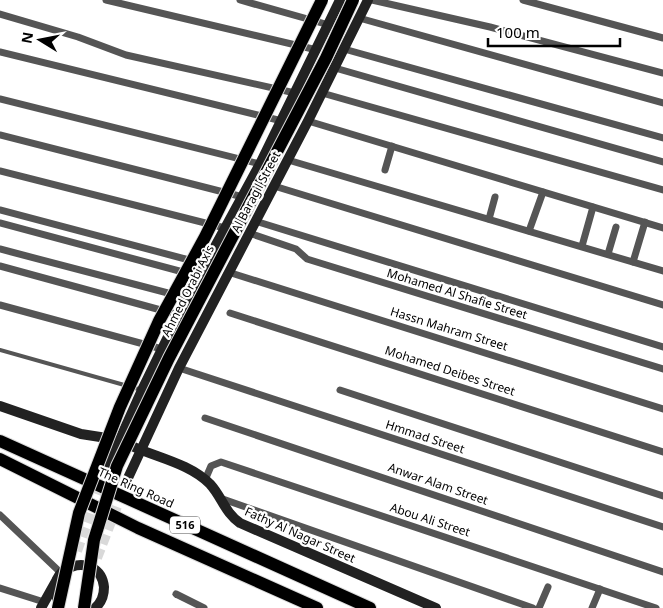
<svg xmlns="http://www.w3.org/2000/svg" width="663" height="608" viewBox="0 0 663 608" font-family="'Noto Sans',sans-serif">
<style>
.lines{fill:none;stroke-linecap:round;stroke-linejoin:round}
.secondary-tunnel{stroke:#d9d9d9;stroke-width:10;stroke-dasharray:10 5;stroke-linecap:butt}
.highway-casing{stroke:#dbdbdb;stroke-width:14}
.lane{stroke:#555;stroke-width:4}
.street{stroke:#555;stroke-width:7}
.secondary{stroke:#222;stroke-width:10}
.highway{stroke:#000;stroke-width:12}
.highway-bridge-casing{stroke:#dbdbdb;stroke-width:14;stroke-linecap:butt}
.highway-bridge{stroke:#000;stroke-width:12}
.labels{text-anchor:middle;stroke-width:4.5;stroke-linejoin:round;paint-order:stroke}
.shield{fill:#fff;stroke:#4c4c4c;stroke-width:1}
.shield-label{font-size:11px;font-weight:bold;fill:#000}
.street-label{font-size:12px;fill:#000;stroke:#fff}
</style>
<rect width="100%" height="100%" fill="#fff"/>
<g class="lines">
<g class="secondary-tunnel">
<polyline points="77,551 107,468"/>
<polyline points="97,558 128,478"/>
</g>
<defs>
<g id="highway">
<polyline points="0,441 370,608"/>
<polyline points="0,459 138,528 317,608"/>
</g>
</defs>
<use href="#highway" class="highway-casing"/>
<polyline class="lane" points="0,350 142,390"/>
<g class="street">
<polyline points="106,0 317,50"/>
<polyline points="240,0 329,25"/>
<polyline points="372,0 490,27 663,73"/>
<polyline points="523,0 663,38"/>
<polyline points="0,14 78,37 126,55 295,93"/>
<polyline points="359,18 663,103"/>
<polyline points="344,49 663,138"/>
<polyline points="0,52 282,121"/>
<polyline points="335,68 663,162"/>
<polyline points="322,93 663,190"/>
<polyline points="0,99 260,164"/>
<polyline points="308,121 663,228"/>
<polyline points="0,135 243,197"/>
<polyline points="288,160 663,271"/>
<polyline points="385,170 392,146"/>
<polyline points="0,171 225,228"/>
<polyline points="274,186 663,305"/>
<polyline points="0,210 193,261"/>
<polyline points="489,219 495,197"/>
<polyline points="255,221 663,347"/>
<polyline points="0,223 198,276"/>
<polyline points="529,231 543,192"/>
<polyline points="249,233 296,249 307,259 663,369"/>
<polyline points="582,246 593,207"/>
<polyline points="0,249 187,298"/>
<polyline points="608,254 616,227"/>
<polyline points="633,262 645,222"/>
<polyline points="0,266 179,315"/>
<polyline points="228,272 663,409"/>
<polyline points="0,305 162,349"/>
<polyline points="230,313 663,452"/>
<polyline points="179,368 663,527"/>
<polyline points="340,390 663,496"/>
<polyline points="205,418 663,572"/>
<polyline points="205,480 211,466 221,462 656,608"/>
<polyline points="220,498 533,608"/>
<polyline points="0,515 61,573"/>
<polyline points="0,588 44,602"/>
<polyline points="176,594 204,608"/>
<polyline points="539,608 548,587"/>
<polyline points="592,608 600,589"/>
</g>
<g class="secondary">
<polyline points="0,406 81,434 113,439"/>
<path d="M134,447c25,11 56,17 76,37 12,13 15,29 30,39l196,85"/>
<polyline points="107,468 142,390 187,298 260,164 340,0"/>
<polyline points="128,478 179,368 308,121 368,0"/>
<path d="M60,604c-23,-38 40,-56 44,-17 0,8 -3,16 -9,21"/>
<polyline points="41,608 55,583"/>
</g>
<use href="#highway" class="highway"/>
<defs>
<g id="highway-bridge">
<polyline points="58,608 79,513 120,407 159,321 205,237 322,0"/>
<polyline points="84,608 94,540 117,466 169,358 326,58 353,0"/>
</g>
</defs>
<use href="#highway-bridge" class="highway-bridge-casing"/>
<use href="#highway-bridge" class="highway-bridge"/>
</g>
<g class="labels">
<rect class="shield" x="170" y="516.5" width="30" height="17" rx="4"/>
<g class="shield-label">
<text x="185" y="529">516</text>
</g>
<g class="street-label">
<text transform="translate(256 192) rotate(-62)" y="4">Al Baragil Street</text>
<text transform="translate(188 291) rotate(-63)" y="4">Ahmed Orabi Axis</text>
<text transform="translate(457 294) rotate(17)" y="4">Mohamed Al Shafie Street</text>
<text transform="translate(449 329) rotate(17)" y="4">Hassn Mahram Street</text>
<text transform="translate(450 371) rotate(18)" y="4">Mohamed Deibes Street</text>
<text transform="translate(425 437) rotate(18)" y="4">Hmmad Street</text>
<text transform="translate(438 484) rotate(19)" y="4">Anwar Alam Street</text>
<text transform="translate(136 488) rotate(24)" y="4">The Ring Road</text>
<text transform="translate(430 520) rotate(18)" y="4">Abou Ali Street</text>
<text transform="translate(300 535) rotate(24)" y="4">Fathy Al Nagar Street</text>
</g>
</g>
<g transform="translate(40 40) rotate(280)" stroke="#ffffff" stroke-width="4" paint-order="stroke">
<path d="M0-4L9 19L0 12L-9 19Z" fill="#000000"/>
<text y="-8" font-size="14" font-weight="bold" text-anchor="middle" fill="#000000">N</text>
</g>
<path d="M488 38v8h132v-8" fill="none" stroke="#000000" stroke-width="2.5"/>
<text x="496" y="38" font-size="15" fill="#000000" stroke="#ffffff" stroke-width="4" paint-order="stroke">100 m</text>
</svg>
